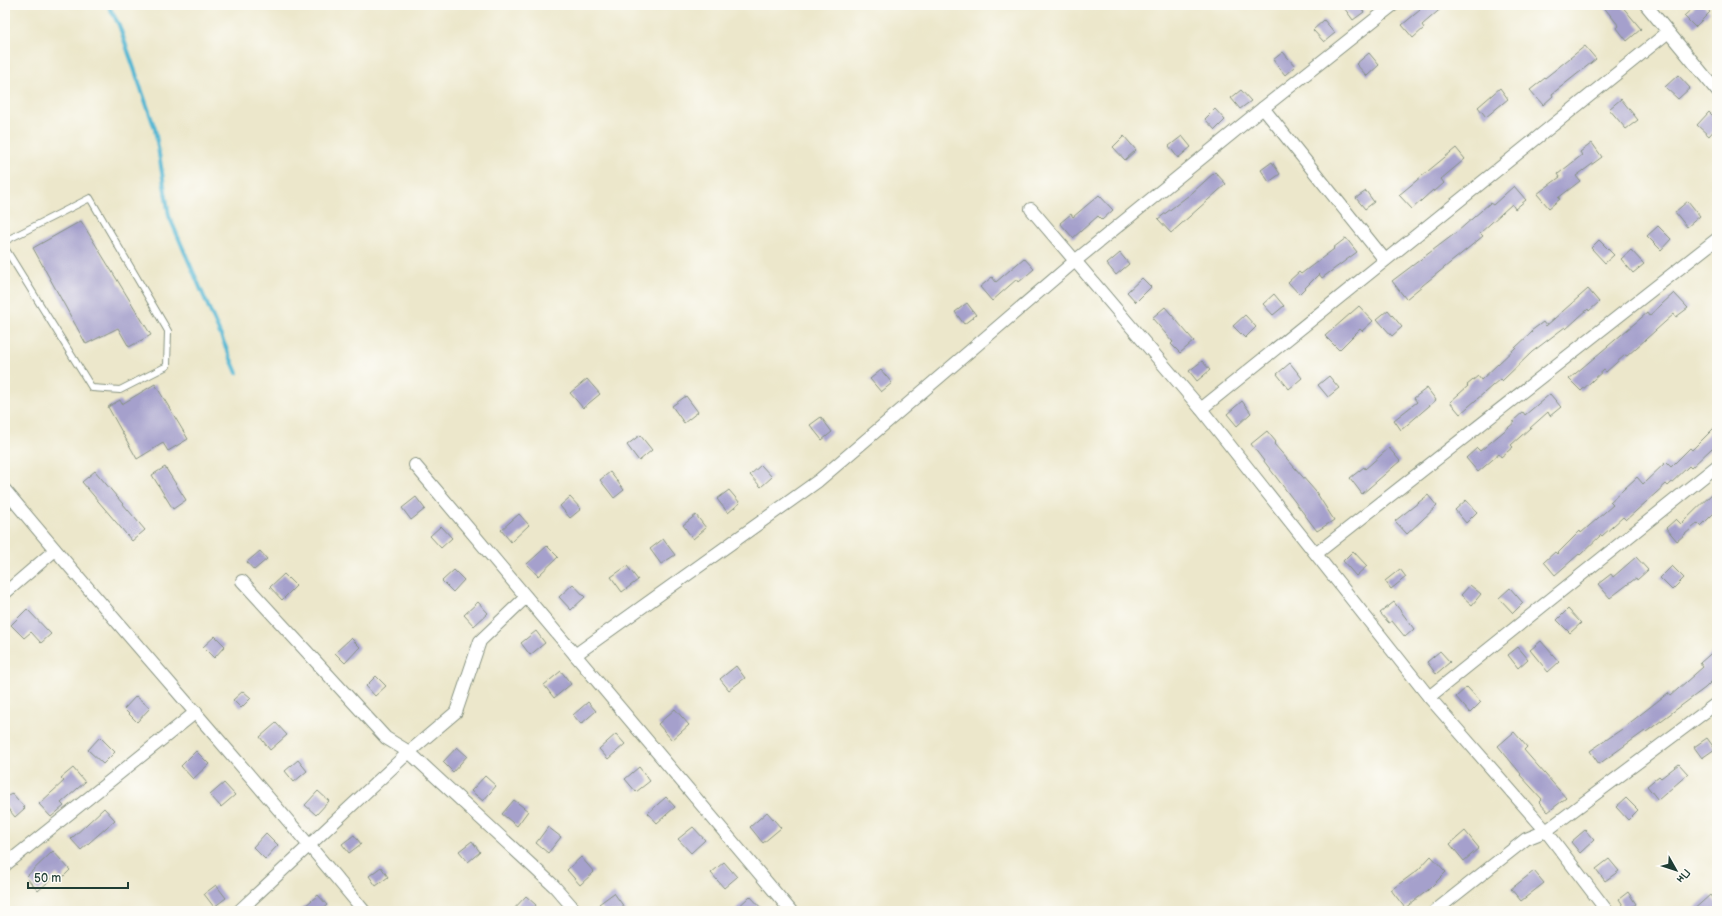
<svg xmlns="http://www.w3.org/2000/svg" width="1722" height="916" viewBox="0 0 1722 916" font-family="'Balsamiq Sans',sans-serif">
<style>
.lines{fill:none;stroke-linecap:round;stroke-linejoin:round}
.stream{stroke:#54b7d3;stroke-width:4}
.building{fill:#a5a0cc}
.service-casing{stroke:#869280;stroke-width:8}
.minor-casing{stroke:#869280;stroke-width:14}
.service{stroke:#fff;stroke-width:6}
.minor{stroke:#fff;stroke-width:12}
</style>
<rect width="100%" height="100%" fill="#fdfcf7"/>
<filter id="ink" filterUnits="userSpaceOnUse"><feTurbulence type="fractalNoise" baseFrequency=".025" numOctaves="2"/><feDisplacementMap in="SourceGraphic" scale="8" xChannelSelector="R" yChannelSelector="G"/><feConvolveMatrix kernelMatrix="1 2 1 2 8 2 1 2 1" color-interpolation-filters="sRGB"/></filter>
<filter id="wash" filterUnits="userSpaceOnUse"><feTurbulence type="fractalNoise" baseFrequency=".012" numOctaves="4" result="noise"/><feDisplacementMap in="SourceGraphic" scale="16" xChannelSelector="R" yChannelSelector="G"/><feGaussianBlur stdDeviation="0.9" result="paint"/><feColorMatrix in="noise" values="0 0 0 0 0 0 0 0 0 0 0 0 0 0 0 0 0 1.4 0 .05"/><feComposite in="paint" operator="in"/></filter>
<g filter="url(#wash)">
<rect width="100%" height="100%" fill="#ece7cb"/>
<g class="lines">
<polyline class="stream" points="108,5 119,25 155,129 169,216 237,373"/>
</g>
<g id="blocks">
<g class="building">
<polygon points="1342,5 1359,5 1364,12 1353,20"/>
<polygon points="1416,5 1445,5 1422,25 1424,28 1413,38 1402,25 1420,10"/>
<polygon points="1602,5 1621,5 1641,29 1627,41 1617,28 1619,26"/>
<polygon points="1696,5 1703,5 1710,12 1695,27 1684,16"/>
<polygon points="1324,20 1335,33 1324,42 1313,30"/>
<polygon points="1585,46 1596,59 1552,94 1553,96 1543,105 1530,90"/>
<polygon points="1283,52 1295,66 1285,75 1273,60"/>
<polygon points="1369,53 1379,65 1367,76 1356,64"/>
<polygon points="1678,75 1690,88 1678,99 1665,87"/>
<polygon points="1500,88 1508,99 1486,117 1478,107"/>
<polygon points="1241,90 1251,101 1240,109 1231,98"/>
<polygon points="1621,99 1638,120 1626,129 1609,109"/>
<polygon points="1215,109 1225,120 1215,130 1205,119"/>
<polygon points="1709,112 1717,120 1717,127 1709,136 1697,125"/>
<polygon points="1124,136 1136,150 1125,160 1113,147"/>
<polygon points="1182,136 1191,147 1178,158 1169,146"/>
<polygon points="1592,143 1602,157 1576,176 1580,181 1558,198 1560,199 1549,208 1537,194 1560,177 1558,174 1582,155 1580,152"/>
<polygon points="1456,148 1465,159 1441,179 1444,183 1434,192 1433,190 1412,209 1399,195"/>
<polygon points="1272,162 1280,174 1269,182 1261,170"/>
<polygon points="1215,172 1226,184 1171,233 1158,219 1193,192"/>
<polygon points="1514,186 1526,200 1515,209 1512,204 1480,233 1483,236 1406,299 1392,281 1457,232 1490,203 1493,205"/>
<polygon points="1366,191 1374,202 1365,209 1356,198"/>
<polygon points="1099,195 1113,210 1102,220 1098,216 1073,238 1060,223 1071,214 1073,217"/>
<polygon points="1688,201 1700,216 1687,227 1675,212"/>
<polygon points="81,221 151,335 129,347 118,328 86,344 33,248"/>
<polygon points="1658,226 1671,239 1661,250 1647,236"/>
<polygon points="1346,238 1357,252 1322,278 1319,274 1299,294 1288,282 1299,272 1301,274 1334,249 1333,248"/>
<polygon points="1599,240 1614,255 1605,263 1591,248"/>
<polygon points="1631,250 1644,264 1633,273 1621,259"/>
<polygon points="1120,253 1129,264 1116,275 1107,264"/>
<polygon points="1024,258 1034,269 1019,282 1017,279 992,301 980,287 992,277 996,282"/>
<polygon points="1142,278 1151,287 1136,302 1127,292"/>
<polygon points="1588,289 1599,302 1589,311 1588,309 1566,329 1565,327 1532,352 1502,381 1500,379 1460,414 1450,402 1468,386 1467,385 1478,376 1481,380 1532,332 1531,331 1543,322 1546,326"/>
<polygon points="1674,293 1688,308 1676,317 1674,314 1627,356 1625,355 1606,372 1604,370 1581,391 1569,379 1647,313 1649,316"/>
<polygon points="1274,294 1284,306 1273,315 1263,304"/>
<polygon points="967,303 976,315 964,324 955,312"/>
<polygon points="1359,306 1373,321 1362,331 1360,329 1339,350 1325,336"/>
<polygon points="1165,307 1194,341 1180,353 1171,344 1173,342 1152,318"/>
<polygon points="1388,310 1402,327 1392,336 1377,319"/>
<polygon points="1245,315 1256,327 1245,338 1233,326"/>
<polygon points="1202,361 1210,370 1197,381 1189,371"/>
<polygon points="1290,363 1302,378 1289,389 1277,374"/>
<polygon points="881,370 892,383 881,392 870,379"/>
<polygon points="1329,376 1339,388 1328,397 1318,385"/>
<polygon points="587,379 600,394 583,408 570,393"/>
<polygon points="155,384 188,439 168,451 163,443 137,459 108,407 120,400 122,404"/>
<polygon points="1427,388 1436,400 1401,430 1394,420 1417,402 1414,398"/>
<polygon points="1550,394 1561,407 1550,416 1548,412 1511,445 1513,447 1501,457 1499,454 1478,472 1466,458 1477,448 1480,451 1515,422 1513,421 1523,412 1525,415"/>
<polygon points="686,396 698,412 684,423 672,406"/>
<polygon points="1242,401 1251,413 1237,426 1227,414"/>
<polygon points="821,417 832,432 822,440 810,425"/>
<polygon points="1717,425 1717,454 1712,448 1691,468 1689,466 1668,486 1666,484 1626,520 1623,517 1602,536 1601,535 1580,555 1579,554 1555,575 1544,562 1555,552 1557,554 1580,531 1581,533 1613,505 1610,502 1637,477 1643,484 1666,462 1671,467 1690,448 1692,450"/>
<polygon points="1267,431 1276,442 1274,444 1316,492 1334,520 1317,531 1251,444"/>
<polygon points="640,435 652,450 639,461 627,445"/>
<polygon points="1389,448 1400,461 1362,494 1350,478 1364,467 1365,469"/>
<polygon points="761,465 772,477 761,487 750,475"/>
<polygon points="165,467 186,500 173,509 152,475"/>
<polygon points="95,471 145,530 132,541 82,482"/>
<polygon points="610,472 624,490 614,498 600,480"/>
<polygon points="1717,489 1717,510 1701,526 1698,523 1677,541 1666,528 1676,519 1681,524"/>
<polygon points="729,490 740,503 728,513 717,499"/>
<polygon points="1428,495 1437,506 1407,534 1395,521"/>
<polygon points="416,497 425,509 411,520 402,508"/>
<polygon points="570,497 581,509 570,518 560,506"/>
<polygon points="1466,500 1477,512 1466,523 1455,510"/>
<polygon points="519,514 529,525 511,542 501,530"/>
<polygon points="696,515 706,528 693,539 683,525"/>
<polygon points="441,526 452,538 441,548 430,536"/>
<polygon points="663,539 675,555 661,564 650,549"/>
<polygon points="547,546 558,557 538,576 527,564"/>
<polygon points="260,551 267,559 254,570 247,562"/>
<polygon points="1353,551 1367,566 1356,576 1343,561"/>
<polygon points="1636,557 1648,570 1637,580 1636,578 1610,598 1598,584 1611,574 1613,577"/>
<polygon points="627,566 638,580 622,592 611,577"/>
<polygon points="1672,566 1684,578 1672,590 1660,578"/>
<polygon points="1400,569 1406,577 1391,589 1385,581"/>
<polygon points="454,570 464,580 453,592 442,581"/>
<polygon points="284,574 296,586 282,600 270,587"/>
<polygon points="573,584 585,597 571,610 559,597"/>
<polygon points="1470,585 1481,594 1472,605 1461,595"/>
<polygon points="1510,588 1523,603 1513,613 1499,598"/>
<polygon points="478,602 488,613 474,626 464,615"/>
<polygon points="1394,602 1414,629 1405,637 1392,621 1389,623 1380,613"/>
<polygon points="27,609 51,634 41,643 31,632 24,638 11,625"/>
<polygon points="1568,609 1581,623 1570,633 1557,620"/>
<polygon points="536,631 545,643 530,655 521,643"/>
<polygon points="215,636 225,646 214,658 203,647"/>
<polygon points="351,638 360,647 345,663 335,653"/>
<polygon points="1541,641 1559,662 1548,672 1530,650"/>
<polygon points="1518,647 1528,659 1518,668 1508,655"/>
<polygon points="1717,648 1717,676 1705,688 1646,732 1645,731 1599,764 1590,751 1622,729 1668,693 1670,696 1703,667 1700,663"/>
<polygon points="1440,651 1450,662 1436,674 1427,662"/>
<polygon points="736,666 745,678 729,690 720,679"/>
<polygon points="561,671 571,684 554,698 544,685"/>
<polygon points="376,676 386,686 375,696 366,686"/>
<polygon points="1467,687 1481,702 1470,713 1456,697"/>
<polygon points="243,691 251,698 241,708 233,700"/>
<polygon points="136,696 150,708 137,722 124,709"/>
<polygon points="588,702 596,711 581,724 573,715"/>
<polygon points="675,709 689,725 672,740 658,724"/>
<polygon points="276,723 287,735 270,750 260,737"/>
<polygon points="1514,732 1527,747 1524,750 1566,798 1548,812 1539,802 1542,799 1520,775 1521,774 1498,746"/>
<polygon points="616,734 625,744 608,759 599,749"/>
<polygon points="100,737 115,752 103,764 88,750"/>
<polygon points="1707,738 1715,749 1702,758 1694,747"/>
<polygon points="457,747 467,756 453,772 443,762"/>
<polygon points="196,751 209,764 193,779 181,766"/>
<polygon points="298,760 307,771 294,782 285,771"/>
<polygon points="1679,764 1688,774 1658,800 1647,786 1659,776 1661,778"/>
<polygon points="639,767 650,781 636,792 625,779"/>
<polygon points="73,768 85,782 61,803 64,806 51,817 39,804 64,781 61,778"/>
<polygon points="485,776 496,786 483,801 471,791"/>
<polygon points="224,783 235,795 221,807 210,795"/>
<polygon points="318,791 329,801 316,815 305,805"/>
<polygon points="12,793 25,808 15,817 5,805 5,799"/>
<polygon points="666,797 675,807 657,823 648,813"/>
<polygon points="1626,798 1638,810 1628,820 1616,807"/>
<polygon points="514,800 528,811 517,826 502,814"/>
<polygon points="104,808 115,820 81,850 71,839"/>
<polygon points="767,812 781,828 763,843 750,827"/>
<polygon points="548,827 561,837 548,853 536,843"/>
<polygon points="693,827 705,840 691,853 678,839"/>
<polygon points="1585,830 1594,840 1580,853 1571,842"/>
<polygon points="1465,831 1479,848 1464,861 1450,844"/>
<polygon points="266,833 278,845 265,859 253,847"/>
<polygon points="354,835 361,844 349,853 342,844"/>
<polygon points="472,841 480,852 468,862 459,851"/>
<polygon points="53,851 70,870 61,879 57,874 38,891 26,877"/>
<polygon points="1431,856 1446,872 1428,890 1405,908 1391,890 1418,870"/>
<polygon points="581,857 594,872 580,885 567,870"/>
<polygon points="1609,859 1619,871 1605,881 1596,869"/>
<polygon points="724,862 737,877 724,888 711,873"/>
<polygon points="381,867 388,877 376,886 369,876"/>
<polygon points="1534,871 1544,883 1521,901 1511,889"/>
<polygon points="216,885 226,898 214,907 204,894"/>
<polygon points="1628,892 1636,904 1627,911 1619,899"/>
<polygon points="614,893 627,911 604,911 599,904"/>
<polygon points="318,895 327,905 320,911 299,911"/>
<polygon points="1710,895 1717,904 1717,911 1692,911"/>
<polygon points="526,896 536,905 532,911 512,911"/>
<polygon points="750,896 764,911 734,911"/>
</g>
</g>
</g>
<g filter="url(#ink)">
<use href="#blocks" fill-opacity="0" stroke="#869280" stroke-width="1"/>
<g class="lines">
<defs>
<polyline id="service" points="5,241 90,198 168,331 167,366 120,390 92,388 5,248"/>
<g id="minor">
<polyline points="1646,5 1717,91"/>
<polyline points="1263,108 1385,260"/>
<polyline points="1031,209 1201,409 1429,697 1546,831 1607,911"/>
<polyline points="1201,409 1667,33"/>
<polyline points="415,465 791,911"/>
<path d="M5,490c118,142 242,279 359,421"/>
<polyline points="1317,553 1717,239"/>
<polyline points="242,581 386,738 409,752 554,886 576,911"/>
<polyline points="5,593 55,550"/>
<polyline points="575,655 818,481 1075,261 1263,108 1393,5"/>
<polyline points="1429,697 1717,466"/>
<polyline points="5,865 196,712"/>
<polyline points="239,911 409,752 456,712 480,641 526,597"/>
<polyline points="1435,911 1526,839 1546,831 1717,703"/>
</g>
</defs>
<use href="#service" class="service-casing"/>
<use href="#minor" class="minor-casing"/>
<use href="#service" class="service"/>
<use href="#minor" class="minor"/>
</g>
</g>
<rect width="1722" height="916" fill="none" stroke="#fdfcf7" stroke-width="20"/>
<g transform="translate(1676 870) rotate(129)" stroke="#fdfcf7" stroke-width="3" paint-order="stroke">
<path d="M0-3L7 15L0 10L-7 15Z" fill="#1f3d34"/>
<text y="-6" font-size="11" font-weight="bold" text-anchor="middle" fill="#1f3d34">Пн</text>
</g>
<path d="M28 882v6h100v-6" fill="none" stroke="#1f3d34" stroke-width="2"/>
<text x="34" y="882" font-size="12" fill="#1f3d34" stroke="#fdfcf7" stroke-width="3" paint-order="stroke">50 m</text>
</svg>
